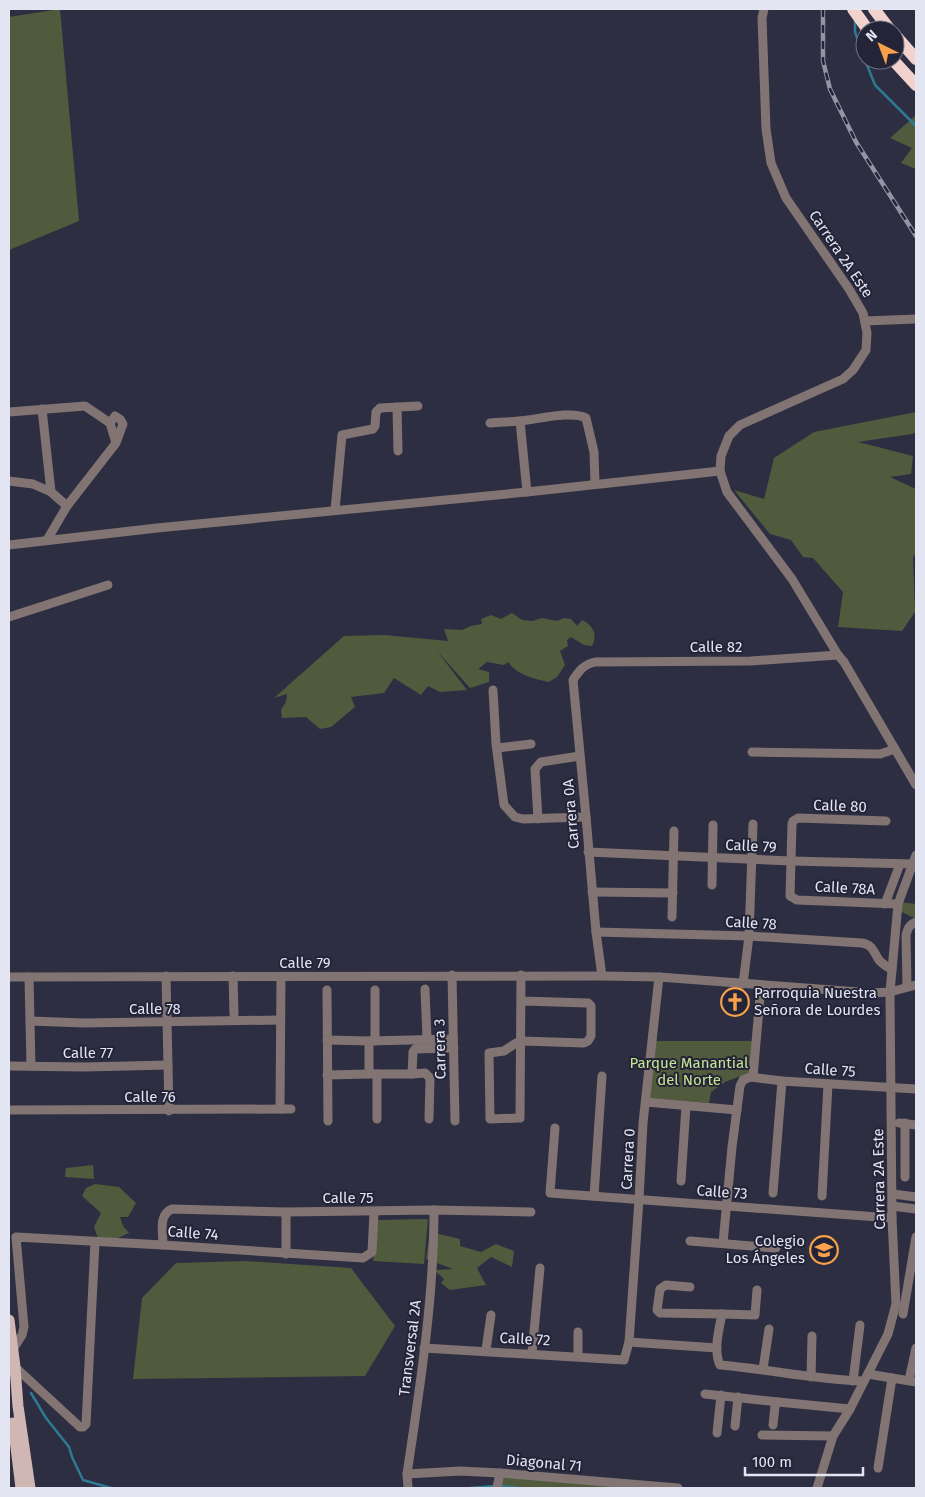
<svg xmlns="http://www.w3.org/2000/svg" width="925" height="1497" viewBox="0 0 925 1497" font-family="'Fira Sans',sans-serif">
<style>
.green{fill:#4f5b3c}
.lines{fill:none;stroke-linecap:round;stroke-linejoin:round}
.stream{stroke:#2c7b93;stroke-width:2.5}
.minor{stroke:#817472;stroke-width:9}
.major{stroke:#d1b7b3;stroke-width:11}
.highway{stroke:#f1d2cd;stroke-width:12}
.rail-casing{stroke:#9394a4;stroke-width:4.5}
.rail{stroke:#232437;stroke-width:2.5;stroke-dasharray:8;stroke-linecap:butt}
.labels{text-anchor:middle;stroke-width:4;stroke-linejoin:round;paint-order:stroke}
.street-label{font-size:15px;fill:#e4e5f2;stroke:#232437}
.poi-label{font-size:15px;fill:#e4e5f2;stroke:#232437;text-anchor:start}
.park-label{font-size:15px;fill:#c5e592;stroke:#232437}
</style>
<rect width="100%" height="100%" fill="#2d2e42"/>
<g class="green">
<polygon points="60,9 79,221 9,250 9,17"/>
<polygon points="916,115 916,169 901,163 912,148 890,138"/>
<polygon points="916,412 916,432 912,434 858,442 913,456 911,474 890,477 916,489 916,552 913,558 915,612 902,631 838,627 843,592 813,558 803,557 791,540 770,534 734,490 764,499 774,458 814,432"/>
<path d="M512,613l10,7 10,1 10,-3 15,3 7,-3 7,1 6,7 5,-6c11,5 16,15 10,26l-8,-1 -13,-8 -4,3 1,6 -8,5 5,14 -8,12 -8,5c-15,-3 -32,-7 -41,-20l-4,3 -17,-3 -9,7 11,3v10l-19,6 -33,-37 30,39 -27,2 -12,-6 -7,9 -27,-17 -10,15 -33,4 4,10 -24,20 -11,2 -14,-12 -24,1 -1,-8 5,-8 1,-8 -13,4 70,-62 40,-1 64,6 -4,-12 18,1 9,-4 11,-2 -1,-5 10,-4 10,4z"/>
<polygon points="899,902 916,904 916,919 898,910"/>
<polygon points="654,1041 752,1041 751,1072 725,1082 711,1092 709,1103 649,1098"/>
<polygon points="93,1165 94,1179 65,1177 66,1168"/>
<polygon points="95,1184 119,1187 136,1203 128,1217 120,1217 123,1226 129,1233 111,1241 99,1241 94,1227 101,1213 82,1196 86,1188"/>
<polygon points="428,1219 424,1264 373,1261 377,1220"/>
<polygon points="430,1232 460,1239 460,1246 481,1252 496,1244 514,1251 512,1267 491,1257 477,1268 486,1285 450,1290 441,1283 444,1279 434,1270 453,1269 426,1259"/>
<polygon points="245,1261 351,1268 395,1326 365,1376 133,1379 142,1298 176,1263"/>
<polygon points="502,1475 628,1488 502,1488"/>
</g>
<g class="lines">
<g class="stream">
<polyline points="855,20 855,32 865,59"/>
<polyline points="865,60 875,85 916,126"/>
<polyline points="31,1393 46,1418 69,1447 72,1457 83,1480 111,1488"/>
<polyline points="501,1486 519,1488"/>
<polyline points="470,1488 495,1486"/>
</g>
<g class="minor">
<polyline points="764,9 762,18 766,129 771,163 786,198 849,289 863,313 867,333 866,350 853,370 843,379 740,425 729,436 721,456 720,471 727,492 792,579 838,655 844,662 916,785"/>
<polyline points="865,321 916,319"/>
<polyline points="397,407 398,451"/>
<polyline points="42,409 51,492"/>
<polyline points="9,412 85,406 110,423"/>
<polyline points="520,421 527,492"/>
<path d="M490,423c10,-1 19,-1 29,-2 16,-1 53,-11 67,-3l8,34 1,32"/>
<polyline points="9,481 33,484 51,492 67,506"/>
<polyline points="335,510 342,435 373,429 375,426 376,412 380,408 418,406"/>
<polyline points="47,540 67,506 116,443 123,424 120,419 115,416 110,423 116,443"/>
<polyline points="9,545 157,528 527,492 720,471"/>
<polyline points="9,617 108,585"/>
<polyline points="493,690 496,744 504,805 515,817 523,819 586,817"/>
<polyline points="497,748 531,744"/>
<polyline points="752,752 880,754 895,749"/>
<polyline points="538,819 535,769 541,762 580,756"/>
<polyline points="886,821 798,818 793,821 792,824 790,896 797,900 898,904"/>
<polyline points="588,852 791,861 913,864"/>
<polyline points="712,885 713,825"/>
<polyline points="592,892 673,893"/>
<polyline points="885,904 900,864"/>
<polyline points="672,917 674,831"/>
<path d="M596,932l153,4 113,7c11,2 11,8 17,17 3,4 9,7 13,10"/>
<polyline points="452,975 455,1121"/>
<polyline points="521,975 520,1118 490,1119 489,1053 504,1051 516,1043 522,1041 584,1043 588,1041 591,1036 591,1006 588,1003 522,1001"/>
<polyline points="166,976 169,1111"/>
<polyline points="233,976 234,1014"/>
<path d="M602,976l-6,-44 -10,-115 -13,-137c6,-9 10,-15 22,-18l156,-1 87,-6"/>
<polyline points="9,977 602,976 659,977 872,993 890,992 916,985"/>
<polyline points="29,977 31,1066"/>
<polyline points="743,984 749,936 753,824"/>
<path d="M907,987l-1,-52c2,-7 3,-10 10,-13"/>
<polyline points="425,989 427,1039"/>
<polyline points="327,990 328,1121"/>
<polyline points="30,1021 84,1023 280,1020"/>
<polyline points="453,1039 369,1041 369,1074 412,1074 413,1052 415,1049 454,1048"/>
<polyline points="327,1040 369,1041"/>
<polyline points="375,1041 375,990"/>
<polyline points="9,1066 85,1067 168,1065"/>
<polyline points="412,1074 425,1073 430,1078 429,1119"/>
<polyline points="327,1075 369,1074"/>
<polyline points="753,1077 761,985"/>
<polyline points="646,1102 737,1110"/>
<polyline points="280,1109 281,977"/>
<polyline points="9,1110 291,1109"/>
<polyline points="377,1119 377,1074"/>
<polyline points="899,1123 916,1125"/>
<polyline points="555,1128 550,1193 892,1218"/>
<polyline points="905,1177 905,1123"/>
<polyline points="681,1181 686,1106"/>
<polyline points="773,1193 782,1081"/>
<polyline points="893,1194 916,1197"/>
<polyline points="594,1196 602,1076"/>
<polyline points="822,1196 828,1084"/>
<polyline points="892,1206 916,1209"/>
<polyline points="690,1241 776,1248"/>
<polyline points="723,1243 732,1147 740,1086 743,1080 750,1077 782,1081 916,1089"/>
<path d="M163,1245c0,-13 -5,-30 9,-36l114,3 148,-2 97,2"/>
<polyline points="286,1254 286,1212"/>
<path d="M690,1287l-24,-2 -6,4 -3,21 3,3 62,1c-3,16 -9,36 -2,51 48,4 96,15 144,16"/>
<polyline points="722,1314 755,1315 757,1290"/>
<polyline points="903,1314 916,1237"/>
<polyline points="629,1342 717,1348"/>
<polyline points="424,1348 624,1360 629,1342 639,1200 643,1123 659,977"/>
<polyline points="13,1349 22,1335 24,1327 16,1237 163,1245 363,1258 372,1252 374,1212"/>
<polyline points="486,1350 491,1315"/>
<polyline points="532,1353 540,1268"/>
<polyline points="578,1356 578,1332"/>
<polyline points="15,1367 80,1427 83,1427 86,1424 95,1242"/>
<polyline points="763,1369 769,1329"/>
<polyline points="868,1374 916,1382"/>
<polyline points="811,1377 812,1336"/>
<polyline points="909,1380 916,1348"/>
<polyline points="853,1381 860,1325"/>
<polyline points="705,1394 778,1402"/>
<polyline points="773,1425 775,1406 778,1402 850,1409"/>
<polyline points="735,1426 738,1397"/>
<polyline points="717,1433 721,1395"/>
<polyline points="762,1435 833,1436"/>
<polyline points="878,1468 892,1378"/>
<polyline points="407,1474 460,1471 500,1473 678,1488"/>
<path d="M408,1488l-1,-14c13,-87 27,-176 27,-264"/>
<polyline points="497,1488 500,1473"/>
<polyline points="817,1488 833,1436 850,1409 888,1334 896,1304 892,1218 890,992 898,904 916,855"/>
</g>
<g class="major">
<polyline points="9,1320 15,1367 18,1406 30,1488"/>
<polyline points="13,1423 21,1488"/>
</g>
<g class="highway">
<polyline points="853,9 868,30"/>
<polyline points="874,9 890,30"/>
<polyline points="895,35 916,59"/>
<polyline points="893,60 916,85"/>
</g>
<defs>
<polyline id="rail" points="823,9 823,61 830,89 856,142 916,236"/>
</defs>
<use href="#rail" class="rail-casing"/>
<use href="#rail" class="rail"/>
</g>
<defs>
<symbol id="church-ring" viewBox="-11 -11 22 22"><circle r="9.5" fill="#232437" stroke="#f8a04b" stroke-width="1.5"/><path d="M-1.2-6h2.4v3.5h3.3v2.4h-3.3V6h-2.4V-.1h-3.3v-2.4h3.3Z" fill="#f8a04b"/></symbol>
<symbol id="school-ring" viewBox="-11 -11 22 22"><circle r="9.5" fill="#232437" stroke="#f8a04b" stroke-width="1.5"/><path d="M0-5L7-2L0 1L-7-2ZM-4 1L0 2.5L4 1V4Q0 6-4 4Z" fill="#f8a04b"/></symbol>
</defs>
<g fill-rule="evenodd">
<use href="#church-ring" x="719" y="986" width="32" height="32"/>
<use href="#school-ring" x="808" y="1234" width="32" height="32"/>
</g>
<g class="labels">
<g class="street-label">
<text transform="translate(841 254) rotate(56)" y="5">Carrera 2A Este</text>
<text x="716" y="652">Calle 82</text>
<text transform="translate(840 806) rotate(2)" y="5">Calle 80</text>
<text transform="translate(571 814) rotate(-95)" y="5">Carrera 0A</text>
<text transform="translate(751 846) rotate(3)" y="5">Calle 79</text>
<text transform="translate(845 888) rotate(3)" y="5">Calle 78A</text>
<text transform="translate(751 923) rotate(3)" y="5">Calle 78</text>
<text x="305" y="968">Calle 79</text>
<text x="155" y="1014">Calle 78</text>
<text transform="translate(440 1049) rotate(-91)" y="5">Carrera 3</text>
<text x="88" y="1058">Calle 77</text>
<text transform="translate(830 1070) rotate(4)" y="5">Calle 75</text>
<text x="150" y="1102">Calle 76</text>
<text transform="translate(628 1159) rotate(-87)" y="5">Carrera 0</text>
<text transform="translate(879 1179) rotate(-91)" y="5">Carrera 2A Este</text>
<text transform="translate(722 1192) rotate(4)" y="5">Calle 73</text>
<text x="348" y="1203">Calle 75</text>
<text transform="translate(193 1233) rotate(4)" y="5">Calle 74</text>
<text transform="translate(525 1339) rotate(3)" y="5">Calle 72</text>
<text transform="translate(410 1348) rotate(-83)" y="5">Transversal 2A</text>
<text transform="translate(544 1463) rotate(5)" y="5">Diagonal 71</text>
</g>
<g class="poi-label">
<text x="754" y="998">Parroquia Nuestra<tspan x="754" dy="17">Señora de Lourdes</tspan></text>
<text x="805" y="1246" text-anchor="end">Colegio<tspan x="805" dy="17">Los Ángeles</tspan></text>
</g>
<g class="park-label">
<text x="689" y="1068">Parque Manantial<tspan x="689" dy="17">del Norte</tspan></text>
</g>
</g>
<rect width="925" height="1497" fill="none" stroke="#e4e5f2" stroke-width="20"/>
<g transform="translate(880 45) rotate(318)"><circle r="24" fill="#232437" stroke="#707182"/>
<path d="M0-4L9 19L0 12L-9 19Z" fill="#f8a04b"/>
<text y="-8" font-size="14" font-weight="bold" text-anchor="middle" fill="#e4e5f2">N</text>
</g>
<path d="M745 1467v8h118v-8" fill="none" stroke="#e4e5f2" stroke-width="2.5"/>
<text x="752" y="1467" font-size="15" fill="#e4e5f2" stroke="#232437" stroke-width="4" paint-order="stroke">100 m</text>
</svg>
